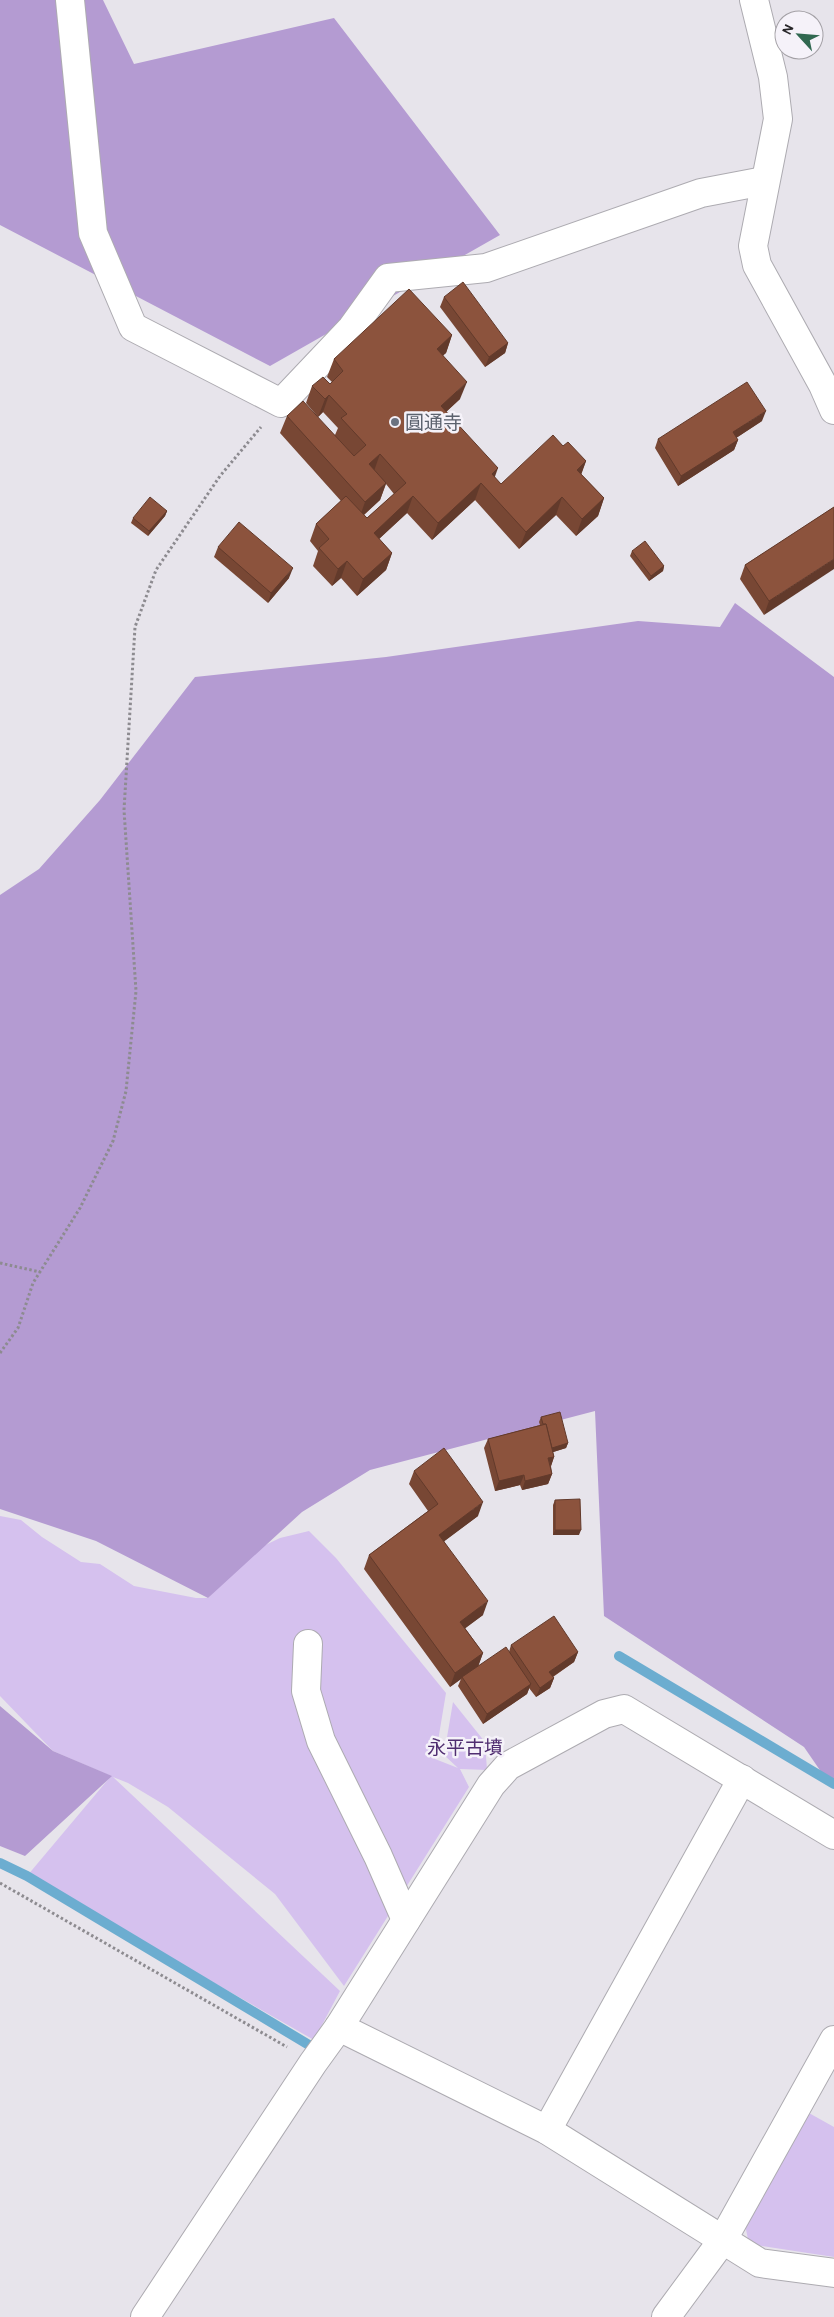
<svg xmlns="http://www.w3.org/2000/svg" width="834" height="2317" viewBox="0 0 834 2317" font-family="'Alegreya Sans','Noto Sans JP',sans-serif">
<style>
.green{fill:#d5c1ee}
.forest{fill:#b49bd2}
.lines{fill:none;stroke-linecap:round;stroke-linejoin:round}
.stream{stroke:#6cadd0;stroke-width:10}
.minor-casing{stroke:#adabb1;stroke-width:30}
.path{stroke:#8d8b90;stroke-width:3;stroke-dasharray:2.5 2.5;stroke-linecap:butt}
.minor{stroke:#fff;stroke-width:28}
.wall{fill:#784734;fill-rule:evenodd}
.shaded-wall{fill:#623a2b}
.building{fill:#8c533d;stroke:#623a2b}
.worship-dot{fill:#6b7280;stroke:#f5f2f9;stroke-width:2}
.labels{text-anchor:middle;stroke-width:5;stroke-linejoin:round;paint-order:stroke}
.worship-label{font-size:19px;fill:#5b616d;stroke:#f5f2f9;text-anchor:start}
.park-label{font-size:19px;fill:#502e71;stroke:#f5f2f9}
</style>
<rect width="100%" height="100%" fill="#e7e4eb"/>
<g class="green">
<polygon points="0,1516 21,1520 42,1537 81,1562 100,1564 134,1586 196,1598 208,1598 251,1552 280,1538 309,1531 336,1558 446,1693 435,1759 458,1768 444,1755 453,1702 485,1742 487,1770 460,1769 469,1787 344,1986 275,1894 168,1807 128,1783 113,1777 340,1991 314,2040 27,1876 111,1776 53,1751 0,1696"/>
<polygon points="800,2108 834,2127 834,2257 749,2244 743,2215"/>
</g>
<g class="forest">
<polygon points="0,0 103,0 134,64 334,18 500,235 270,366 0,225"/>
<polygon points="735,603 834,677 834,1784 826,1779 804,1747 604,1616 595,1411 370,1470 302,1512 208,1598 96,1541 0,1509 0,895 39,869 100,800 195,677 386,657 638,621 720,627"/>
<polygon points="0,1706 53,1751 112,1776 25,1856 0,1846"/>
</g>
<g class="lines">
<g class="stream">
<polyline points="619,1656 834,1784"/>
<polyline points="0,1863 27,1876 319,2051"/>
</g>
<defs>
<g id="minor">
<polyline points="70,0 93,233 133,327 281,403 352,328 388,278 486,268 701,193 764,181"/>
<polyline points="754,0 773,77 778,119 753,246 757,265 823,385 834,410"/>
<polyline points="308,1644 306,1691 321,1741 378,1856 406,1920"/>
<polyline points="339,2027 547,2130 760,2263 834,2273"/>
<polyline points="547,2130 742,1779"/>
<polyline points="145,2317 313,2063 339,2027 491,1785 508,1766 604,1714 624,1709 834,1835"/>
<polyline points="666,2317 722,2241 834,2040"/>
</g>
</defs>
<use href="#minor" class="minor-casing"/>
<g class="path">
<polyline points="0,1263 40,1272"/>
<polyline points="0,1353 18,1328 33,1283 80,1208 113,1141 126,1091 136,991 124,810 135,627 156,570 220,476 261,427"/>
<polyline points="0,1883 287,2047"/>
</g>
<use href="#minor" class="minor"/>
</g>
<g class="wall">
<polygon points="444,297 508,343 505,353 485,367 440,307"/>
<path d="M452,335l-6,18 -3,2 17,44 -14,13 49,66 6,6 62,-38 23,15 -5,13 23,24 -6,18 -22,20 -20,-21 -37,34 -44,-49 -43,40 -25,-27 -28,26 13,14 -6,17 -29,26 -16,-18 -9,8 -19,-20 5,-15 -8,-10 6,-17 25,-23 -61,-68 7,-17 48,19 3,-7 -15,-16 -5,5 -12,-14 6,-17 18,-2 2,-2 -5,-5 7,-18zM386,484l8,10 -27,24 -3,-3 16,-15z"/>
<polygon points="762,421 736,438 738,440 734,450 678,486 655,448 658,439"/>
<polygon points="834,507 764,615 740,579 745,565"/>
<polygon points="167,511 165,516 148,536 131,523 133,518"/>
<polygon points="218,547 289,578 268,603 214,557"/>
<polygon points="632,551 664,566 663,571 649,581 630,556"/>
<polygon points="541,1417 568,1443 566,1448 553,1452 554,1457 551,1466 552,1474 548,1484 522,1490 520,1485 495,1491 484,1448 488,1439 540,1425 539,1422"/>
<polygon points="414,1471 478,1516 444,1541 483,1615 465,1628 483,1653 478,1666 509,1652 511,1645 578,1652 574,1662 553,1677 554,1678 550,1688 536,1697 529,1688 527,1694 483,1724 458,1686 461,1679 450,1687 364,1569 369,1555 428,1511 409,1484"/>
<polygon points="555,1500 579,1535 553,1535 553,1505"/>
</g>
<g class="shaded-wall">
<polygon points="452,335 446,353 431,366 437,349"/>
<polygon points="508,343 505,353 485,367 489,357"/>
<polygon points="467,382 460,399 434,423 441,406"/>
<polygon points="329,395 323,412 318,417 325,399"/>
<polygon points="766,411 762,421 730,442 733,432"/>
<polygon points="738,440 734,450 678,486 681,476"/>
<polygon points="380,454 374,471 369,464"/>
<polygon points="586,461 580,478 577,470"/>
<polygon points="498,468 492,485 492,474"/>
<polygon points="386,483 380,500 359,519 365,502"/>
<polygon points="481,483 475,500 432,540 438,523"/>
<polygon points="413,496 407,513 367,550 374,533"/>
<polygon points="562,497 556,515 519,549 526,532"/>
<polygon points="604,498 598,516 576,536 582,519"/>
<polygon points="167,511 165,516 148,536 149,531"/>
<polygon points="392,553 386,570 357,596 363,579"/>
<polygon points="834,559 834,569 764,615 769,601"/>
<polygon points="347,561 341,578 332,586 338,569"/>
<polygon points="664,566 663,571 649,581 651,576"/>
<polygon points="293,568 289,578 268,603 271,593"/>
<polygon points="568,1443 566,1448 547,1454 549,1448"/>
<polygon points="554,1457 551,1466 548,1458"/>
<polygon points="552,1474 548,1484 522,1490 525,1481"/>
<polygon points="524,1475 520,1485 495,1491 499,1481"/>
<polygon points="483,1502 478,1516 434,1549 439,1535"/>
<polygon points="555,1530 581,1530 579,1535 553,1535"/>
<polygon points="488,1601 483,1615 455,1636 460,1622"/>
<polygon points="578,1652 574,1662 546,1681 549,1672"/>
<polygon points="483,1653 478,1667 462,1677 461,1679 450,1687 455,1673"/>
<polygon points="554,1678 550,1688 536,1697 540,1688"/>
<polygon points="531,1684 527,1694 483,1724 487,1714"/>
</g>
<g class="building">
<polygon points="463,282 508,343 489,357 444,297"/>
<polygon points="409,289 452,335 437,349 467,382 441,406 498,468 492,474 501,484 553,435 563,446 568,442 586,461 577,470 604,498 582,519 562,497 526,532 481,483 438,523 413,496 374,533 392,553 363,579 347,561 338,569 319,548 329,539 316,524 346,496 367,518 406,483 380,454 369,464 386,483 365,502 287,416 303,401 354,456 366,445 341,418 347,414 329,395 325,399 312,386 323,377 330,384 343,371 334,359"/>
<polygon points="747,382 766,411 733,432 738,440 681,476 658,439"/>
<polygon points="150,497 167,511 149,531 133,518"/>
<polygon points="834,507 834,559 769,601 745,565"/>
<polygon points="239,522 293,568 271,593 218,547"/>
<polygon points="645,541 664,566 651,576 632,551"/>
<polygon points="560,1412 568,1443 552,1448 546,1424 543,1424 541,1417"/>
<polygon points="546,1424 554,1457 548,1458 552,1474 525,1481 524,1475 499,1481 488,1439"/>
<polygon points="444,1448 483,1502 439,1535 488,1601 460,1622 483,1653 455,1673 369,1555 438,1504 414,1471"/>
<polygon points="580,1499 581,1530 555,1530 555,1500"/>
<polygon points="554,1616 578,1652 549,1672 554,1678 540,1688 511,1645"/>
<polygon points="506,1647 531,1684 487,1714 462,1677"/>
</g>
<circle class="worship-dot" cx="395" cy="422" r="5"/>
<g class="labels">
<g class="worship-label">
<text x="405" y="429">圓通寺</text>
</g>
<g class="park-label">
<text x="465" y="1754">永平古墳</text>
</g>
</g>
<g transform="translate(799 35) rotate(296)"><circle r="24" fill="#f5f2f9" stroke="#a3a0a5"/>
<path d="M0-4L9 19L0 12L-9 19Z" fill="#306850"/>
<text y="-8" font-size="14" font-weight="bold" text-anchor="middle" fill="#272628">N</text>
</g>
</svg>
